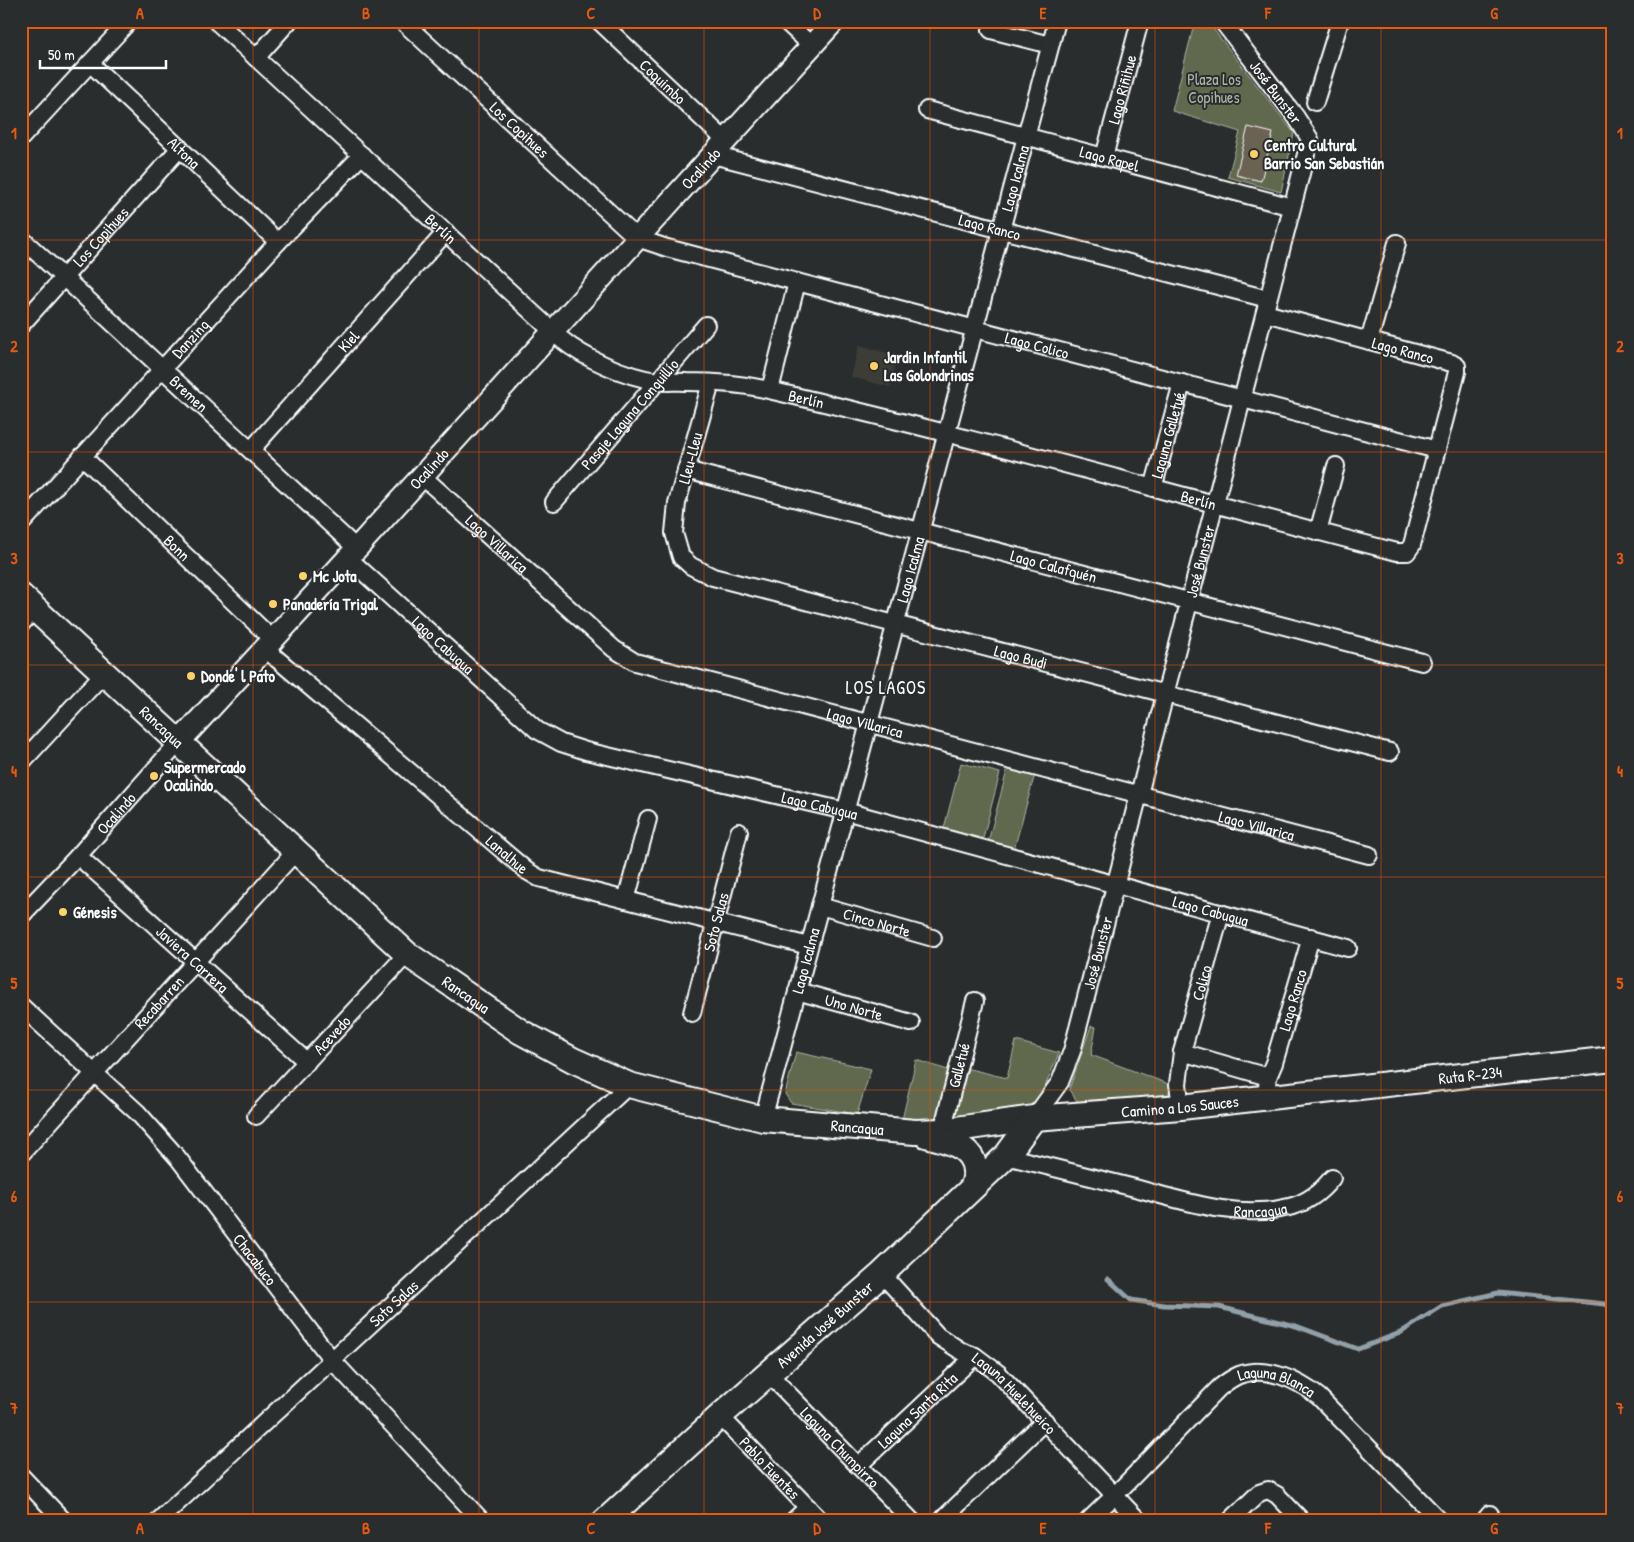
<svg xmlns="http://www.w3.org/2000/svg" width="1634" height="1542" viewBox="0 0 1634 1542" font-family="'Patrick Hand',sans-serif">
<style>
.built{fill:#3e3d39}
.green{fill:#61674e;stroke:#b0b3a6}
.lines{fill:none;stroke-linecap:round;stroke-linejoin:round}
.stream{stroke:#92a1a8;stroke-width:5}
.building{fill:#6b6253;stroke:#fff}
.minor-casing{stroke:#fff;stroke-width:20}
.tertiary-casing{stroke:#fff;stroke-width:25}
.secondary-casing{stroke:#fff;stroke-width:28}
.minor{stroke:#2a2d2e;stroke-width:16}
.tertiary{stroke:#2a2d2e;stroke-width:21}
.secondary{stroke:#2a2d2e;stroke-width:24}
.grid{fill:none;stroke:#e8590c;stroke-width:1;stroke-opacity:0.55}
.poi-dot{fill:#ffd166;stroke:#2a2d2e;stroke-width:2}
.labels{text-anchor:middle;stroke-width:4;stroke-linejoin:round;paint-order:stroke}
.park-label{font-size:16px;fill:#b0b3a6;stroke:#2a2d2e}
.street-label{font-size:16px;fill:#fff;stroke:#2a2d2e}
.poi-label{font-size:16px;font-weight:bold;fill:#fff;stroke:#2a2d2e;text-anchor:start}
.neighbourhood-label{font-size:18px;letter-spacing:1px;fill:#fff;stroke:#2a2d2e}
.neatline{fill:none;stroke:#e8590c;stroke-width:2}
.grid-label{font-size:16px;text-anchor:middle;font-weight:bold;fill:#e8590c}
</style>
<rect width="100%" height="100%" fill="#2a2d2e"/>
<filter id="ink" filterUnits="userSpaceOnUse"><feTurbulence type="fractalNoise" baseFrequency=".02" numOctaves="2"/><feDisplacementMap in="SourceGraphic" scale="10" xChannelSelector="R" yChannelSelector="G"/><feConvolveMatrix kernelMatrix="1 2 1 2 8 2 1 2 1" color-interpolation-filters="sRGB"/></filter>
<g filter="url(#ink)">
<polygon class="built" points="859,345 898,356 890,387 851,377"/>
<g class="green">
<polygon points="1195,21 1207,21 1294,133 1281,192 1228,177 1240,132 1172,111"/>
<polygon points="961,763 1000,773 982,842 943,832"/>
<polygon points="1008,767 1035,774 1014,849 988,842"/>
<polygon points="1091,1026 1096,1027 1091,1055 1174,1086 1162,1101 1094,1108 1077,1101 1069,1090"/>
<polygon points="1016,1041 1059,1053 1041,1096 1020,1114 950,1122 965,1068 1007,1078"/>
<polygon points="796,1052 871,1069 857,1114 791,1103 785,1094"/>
<polygon points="916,1060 951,1071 938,1119 902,1120"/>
</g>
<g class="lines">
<polyline class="stream" points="1108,1279 1131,1300 1164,1305 1219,1307 1296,1326 1358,1349 1400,1333 1442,1306 1498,1293 1605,1304 1613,1308"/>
</g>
<polygon class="building" points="1248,127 1273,133 1261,181 1236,175"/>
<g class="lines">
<defs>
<g id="minor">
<path id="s1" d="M216,21l345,318c24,20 64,37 95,42 10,2 20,0 30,1 28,0 59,2 87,9 209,48 416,108 624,161h10l5,-7 45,-173v-6l-5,-3 -187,-50"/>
<path id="s2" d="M402,21l235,217 30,10 770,202"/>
<path id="s3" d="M599,21l127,120"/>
<polyline points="785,21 812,46"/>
<polyline points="991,30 1050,45"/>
<polyline points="256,58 289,21"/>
<path id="s4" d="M90,63l188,179"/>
<polyline points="1315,102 1340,21"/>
<path id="s5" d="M927,110l365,97"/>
<polyline points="21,138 129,21"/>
<path id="s6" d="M713,155l555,144"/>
<path id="s7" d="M1104,157l36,-136"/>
<path id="s8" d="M21,238l335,310"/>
<path id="s9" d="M21,325l159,-177"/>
<polyline points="1369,341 1397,243"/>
<path id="s10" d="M711,383l-34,120 -3,30 7,24 10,9 22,11 677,175"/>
<polyline points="770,390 797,282"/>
<path id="s11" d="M251,450l195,-218"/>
<path id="s12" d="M82,456l190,183"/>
<path id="s13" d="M686,470l736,192"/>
<path id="s14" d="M422,476l192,173 21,13 734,193"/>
<path id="s15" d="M1153,488l29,-105"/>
<path id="s16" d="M554,502l152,-177"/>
<path id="s17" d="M21,524l257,-282 84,-87"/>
<polyline points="1318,532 1336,466"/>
<path id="s18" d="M348,558l189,172 24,13 25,8 259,60 503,137"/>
<polyline points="21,624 35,609"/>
<path id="s19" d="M264,648l263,223 12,7 270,68"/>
<polyline points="21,763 105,672"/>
<path id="s20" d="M78,856l229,206"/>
<polyline points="626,900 648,819"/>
<path id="s21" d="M820,906l113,32"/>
<path id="s22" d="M21,916l57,-60 102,-115"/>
<path id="s23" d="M797,991l114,32"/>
<path id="s24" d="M21,1006l117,107 40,45 154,202 150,161"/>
<path id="s25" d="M692,1013l47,-181"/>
<path id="s26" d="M1182,1052l39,-139"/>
<path id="s27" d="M1266,1097l2,-20 6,-14 37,-126"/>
<polyline points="1181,1107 1178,1084 1182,1052 1268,1077"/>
<path id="s28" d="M256,1116l151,-162"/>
<path id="s29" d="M1034,1118l26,-36 12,-31 238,-912 -14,-22 -74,-96"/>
<path id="s30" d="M763,1119l294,-1098"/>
<path id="s31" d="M942,1131l33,-130"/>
<path id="s32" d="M21,1154l276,-304"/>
<path id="s33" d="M1006,1156c43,11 86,21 129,32 49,13 103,32 154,19 18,-4 32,-15 43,-29"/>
<path id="s34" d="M882,1274l56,62 23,15 14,5 23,17 141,148"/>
<path id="s35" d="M769,1374l143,147"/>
<path id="s36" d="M720,1416l101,105"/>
<path id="s37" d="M859,1465l116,-109"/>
<polyline points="21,1476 64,1521"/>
<path id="s38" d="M158,1521l471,-436"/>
<polyline points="793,1521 808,1507"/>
<polyline points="941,1521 1045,1421"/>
<path id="s39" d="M1088,1521l27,-26 104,-107c6,-5 13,-10 20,-13 27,-10 59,5 80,22l121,124"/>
<polyline points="1230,1521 1259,1493 1268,1490 1277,1495 1302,1521"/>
<polyline points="1484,1521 1490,1514"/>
</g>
<g id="tertiary">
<path id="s40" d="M180,741l168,-183 486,-537"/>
</g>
<g id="secondary">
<path id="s41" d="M21,596l386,358 114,78 52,28 56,25 134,34 152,13 27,-1 92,-13 147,-11 432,-48"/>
<path d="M926,1135c20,5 48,11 49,36 1,5 -1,11 -2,16"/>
<path id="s42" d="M605,1521l115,-105 162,-142 124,-118 28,-38"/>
</g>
</defs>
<use href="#minor" class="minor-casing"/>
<use href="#tertiary" class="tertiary-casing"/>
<use href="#secondary" class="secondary-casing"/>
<use href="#minor" class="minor"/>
<use href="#tertiary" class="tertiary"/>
<use href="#secondary" class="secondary"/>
</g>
</g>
<path class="grid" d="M253,21v1500M479,21v1500M704,21v1500M930,21v1500M1155,21v1500M1381,21v1500M21,240h1592M21,452h1592M21,665h1592M21,877h1592M21,1090h1592M21,1302h1592"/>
<g class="poi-dot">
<circle cx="1254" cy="154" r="5"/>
<circle cx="874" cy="366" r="5"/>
<circle cx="303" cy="576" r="5"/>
<circle cx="273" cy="604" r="5"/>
<circle cx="191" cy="676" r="5"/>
<circle cx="154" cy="776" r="5"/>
<circle cx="63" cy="912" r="5"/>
</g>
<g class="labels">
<g class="park-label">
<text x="1214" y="85">Plaza Los<tspan x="1214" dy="18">Copihues</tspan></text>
</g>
<g class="street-label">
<text dy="6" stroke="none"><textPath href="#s3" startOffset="88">Coquimbo</textPath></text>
<text dy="6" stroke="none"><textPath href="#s7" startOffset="70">Lago Riñihue</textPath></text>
<text transform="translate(1276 92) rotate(53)" y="6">José Bunster</text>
<text dy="6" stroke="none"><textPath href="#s2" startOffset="160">Los Copihues</textPath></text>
<text dy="6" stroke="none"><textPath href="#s4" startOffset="130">Altona</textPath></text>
<text dy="6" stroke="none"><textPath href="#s5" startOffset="189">Lago Rapel</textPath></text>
<text dy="6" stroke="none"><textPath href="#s40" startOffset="774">Ocalindo</textPath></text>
<text dy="6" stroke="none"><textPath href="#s30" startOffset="974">Lago Icalma</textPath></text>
<text dy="6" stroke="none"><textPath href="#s6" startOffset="286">Lago Ranco</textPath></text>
<text dy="6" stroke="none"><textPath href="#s1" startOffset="306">Berlín</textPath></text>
<text dy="6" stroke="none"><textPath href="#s9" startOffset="119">Los Copihues</textPath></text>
<text dy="6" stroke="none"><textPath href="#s17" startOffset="251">Danzing</textPath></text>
<text dy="6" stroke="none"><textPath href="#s11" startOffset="146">Kiel</textPath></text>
<text dy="6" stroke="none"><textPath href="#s2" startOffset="734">Lago Colico</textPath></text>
<text transform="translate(1403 350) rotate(15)" y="6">Lago Ranco</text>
<text dy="6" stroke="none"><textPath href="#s8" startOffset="229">Bremen</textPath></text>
<text dy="6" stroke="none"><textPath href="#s1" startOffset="726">Berlín</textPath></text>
<text dy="6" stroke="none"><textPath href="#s16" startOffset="116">Pasaje Laguna Conguillío</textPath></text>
<text dy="6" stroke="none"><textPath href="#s15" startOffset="55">Laguna Galletué</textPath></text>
<text transform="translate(690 458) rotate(-75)" y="6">Lleu-Lleu</text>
<text dy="6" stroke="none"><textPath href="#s40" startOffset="369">Ocalindo</textPath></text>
<text dy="6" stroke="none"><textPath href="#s1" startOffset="1131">Berlín</textPath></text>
<text dy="6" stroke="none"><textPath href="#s14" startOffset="101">Lago Villarica</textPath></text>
<text dy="6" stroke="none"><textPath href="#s12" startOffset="132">Bonn</textPath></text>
<text dy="6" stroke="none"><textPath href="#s29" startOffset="584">José Bunster</textPath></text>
<text dy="6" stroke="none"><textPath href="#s13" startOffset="380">Lago Calafquén</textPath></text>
<text dy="6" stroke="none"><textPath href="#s30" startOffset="569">Lago Icalma</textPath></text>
<text dy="6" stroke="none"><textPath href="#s18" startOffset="129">Lago Cabugua</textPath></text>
<text dy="6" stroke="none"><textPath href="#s10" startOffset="536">Lago Budi</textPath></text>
<text dy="6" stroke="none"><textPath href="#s14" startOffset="521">Lago Villarica</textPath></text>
<text dy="6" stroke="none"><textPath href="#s41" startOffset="192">Rancagua</textPath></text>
<text dy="6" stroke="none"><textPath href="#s18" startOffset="549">Lago Cabugua</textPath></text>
<text dy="6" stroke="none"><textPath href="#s22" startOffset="140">Ocalindo</textPath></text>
<text dy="6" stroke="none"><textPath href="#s14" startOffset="926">Lago Villarica</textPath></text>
<text dy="6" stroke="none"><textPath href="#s19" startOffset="319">Lanalhue</textPath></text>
<text dy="6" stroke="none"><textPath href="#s18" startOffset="954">Lago Cabugua</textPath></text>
<text dy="6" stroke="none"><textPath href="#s25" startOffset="94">Soto Salas</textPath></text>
<text dy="6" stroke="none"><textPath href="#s21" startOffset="59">Cinco Norte</textPath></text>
<text dy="6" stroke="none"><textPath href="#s29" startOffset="179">José Bunster</textPath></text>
<text dy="6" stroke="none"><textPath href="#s20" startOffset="154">Javiera Carrera</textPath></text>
<text dy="6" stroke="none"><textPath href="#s30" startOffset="164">Lago Icalma</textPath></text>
<text dy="6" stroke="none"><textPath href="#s26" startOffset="72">Colico</textPath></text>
<text dy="6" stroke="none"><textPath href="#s41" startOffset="598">Rancagua</textPath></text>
<text dy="6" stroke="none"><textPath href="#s27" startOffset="101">Lago Ranco</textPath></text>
<text dy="6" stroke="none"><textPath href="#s32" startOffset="205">Recabarren</textPath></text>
<text dy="6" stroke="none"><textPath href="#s23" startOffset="59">Uno Norte</textPath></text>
<text dy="6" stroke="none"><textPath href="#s28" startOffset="111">Acevedo</textPath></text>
<text dy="6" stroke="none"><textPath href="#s31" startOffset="68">Galletué</textPath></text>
<text dy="6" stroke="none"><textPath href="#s41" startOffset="1634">Ruta R-234</textPath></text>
<text dy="6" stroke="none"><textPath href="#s41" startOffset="1342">Camino a Los Sauces</textPath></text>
<text dy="6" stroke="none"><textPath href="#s41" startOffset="1018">Rancagua</textPath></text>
<text dy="6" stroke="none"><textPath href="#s33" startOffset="261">Rancagua</textPath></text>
<text dy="6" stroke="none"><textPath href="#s24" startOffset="346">Chacabuco</textPath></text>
<text dy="6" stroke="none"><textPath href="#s38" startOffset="321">Soto Salas</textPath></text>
<text dy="6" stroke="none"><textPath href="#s42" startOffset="295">Avenida José Bunster</textPath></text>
<text dy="6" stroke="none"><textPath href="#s39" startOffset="250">Laguna Blanca</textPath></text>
<text dy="6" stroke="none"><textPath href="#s34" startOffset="180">Laguna Huelehueico</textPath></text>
<text dy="6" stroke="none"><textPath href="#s37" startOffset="80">Laguna Santa Rita</textPath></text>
<text dy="6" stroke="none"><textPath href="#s35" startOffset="102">Laguna Chumpirro</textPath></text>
<text dy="6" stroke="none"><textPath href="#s36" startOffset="72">Pablo Fuentes</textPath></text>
</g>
<g class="poi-label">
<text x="1264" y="151">Centro Cultural<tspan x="1264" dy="18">Barrio San Sebastián</tspan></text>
<text x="884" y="363">Jardin Infantil<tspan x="884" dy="18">Las Golondrinas</tspan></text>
<text x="313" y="582">Mc Jota</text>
<text x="283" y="610">Panadería Trigal</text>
<text x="201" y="682">Donde' l Pato</text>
<text x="164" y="773">Supermercado<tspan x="164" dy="18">Ocalindo</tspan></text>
<text x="73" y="918">Génesis</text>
</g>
<g class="neighbourhood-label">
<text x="886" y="694">LOS LAGOS</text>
</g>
</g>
<rect width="1634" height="1542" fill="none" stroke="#2a2d2e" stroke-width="55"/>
<path d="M40 60v8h126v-8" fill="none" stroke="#ffffff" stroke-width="2.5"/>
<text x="48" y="60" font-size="15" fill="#ffffff" stroke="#2a2d2e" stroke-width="4" paint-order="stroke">50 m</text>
<rect x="28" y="28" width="1578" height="1486" class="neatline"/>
<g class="grid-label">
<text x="140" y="19">A</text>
<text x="366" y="19">B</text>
<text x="591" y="19">C</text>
<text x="817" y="19">D</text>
<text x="1043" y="19">E</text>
<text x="1268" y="19">F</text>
<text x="1494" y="19">G</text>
<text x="14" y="139">1</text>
<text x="1620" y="139">1</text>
<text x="14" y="352">2</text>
<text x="1620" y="352">2</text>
<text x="14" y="564">3</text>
<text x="1620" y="564">3</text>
<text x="14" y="777">4</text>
<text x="1620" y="777">4</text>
<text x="14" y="989">5</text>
<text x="1620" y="989">5</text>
<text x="14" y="1202">6</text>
<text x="1620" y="1202">6</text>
<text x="14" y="1414">7</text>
<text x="1620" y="1414">7</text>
<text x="140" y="1534">A</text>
<text x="366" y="1534">B</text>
<text x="591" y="1534">C</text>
<text x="817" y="1534">D</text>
<text x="1043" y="1534">E</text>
<text x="1268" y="1534">F</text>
<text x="1494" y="1534">G</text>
</g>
</svg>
